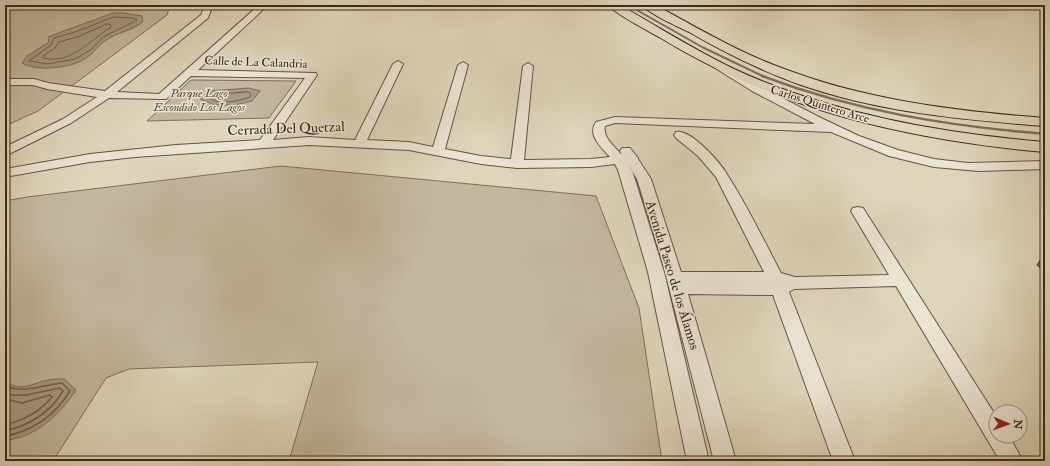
<svg xmlns="http://www.w3.org/2000/svg" width="1050" height="466" viewBox="0 0 1050 466" font-family="'IM FELL Double Pica',serif">
<style>
.green{fill:#c3b7a0;stroke:#806e5e}
.water{fill:#a89a85;stroke:#7e6c5b}
.lines{fill:none;stroke-linecap:round;stroke-linejoin:round}
.shore-far1{stroke:#736050;stroke-width:1}
.shore{stroke:#736050;stroke-width:1.5}
.stream-far1{stroke:#7e6c5b;stroke-width:2}
.stream{stroke:#7e6c5b;stroke-width:2.5}
.minor-casing{stroke:#665244;stroke-width:2}
.major-casing{stroke:#3e261c;stroke-width:2}
.minor{fill:#eae4d3;fill-rule:evenodd}
.major{fill:#ded5bb;fill-rule:evenodd}
.wall{fill:#7d6f5f;stroke:#3e261c}
.labels{text-anchor:middle;stroke-width:3;stroke-linejoin:round;paint-order:stroke}
.far-street-label{font-size:12px;fill:#3e261c;stroke:#eae4d3}
.far-park-label{font-size:12px;font-style:italic;fill:#5f4a3d;stroke:#eae4d3}
.street-label{font-size:14px;fill:#3e261c;stroke:#eae4d3}
</style>
<rect width="100%" height="100%" fill="#ded5bb"/>
<filter id="stains"><feTurbulence type="fractalNoise" baseFrequency=".005" numOctaves="4"/><feColorMatrix values="0 0 0 0 .2 0 0 0 0 .09 0 0 0 0 .02 0 0 0 .5 -.17"/></filter>
<radialGradient id="worn" r=".72"><stop offset=".6" stop-color="#630" stop-opacity="0"/><stop offset="1" stop-color="#630" stop-opacity=".3"/></radialGradient>
<g class="green">
<polygon points="5,5 170,5 167,15 38,111 5,126"/>
<polygon points="191,80 296,81 269,118 147,121"/>
<polygon points="281,166 596,196 639,308 662,461 289,461 318,362 129,369 106,378 53,461 5,461 5,201 27,197"/>
</g>
<g class="water">
<path d="M113,13h11l18,3 1,5c-9,10 -27,11 -38,20 -8,5 -11,12 -20,18 -14,9 -49,13 -63,4l5,-7 22,-14 -1,-5 5,-2z"/>
<polygon points="249,88 260,91 252,101 235,105 214,105 200,99 209,91"/>
<path d="M64,379l12,11c-13,19 -28,36 -50,45 -6,3 -14,4 -21,6v-59c19,10 24,2 43,-2 5,-1 11,-1 16,-1z"/>
</g>
<g class="lines">
<g class="shore-far1">
<polygon points="114,17 133,18 137,20 103,37 92,49 75,59 48,64 29,61 51,45 54,38 75,32"/>
<path d="M108,24l3,1v2c-21,13 -40,38 -68,31l1,-3 10,-6 5,-7 18,-5z"/>
<path d="M248,92l3,2 -1,3c-13,4 -29,9 -41,1l2,-3z"/>
</g>
<g class="shore">
<path d="M5,386c20,8 37,-1 57,-3l8,8c-15,24 -37,40 -65,45"/>
<path d="M5,392l7,3h14l34,-7 3,3c-13,22 -33,34 -58,40"/>
<path d="M5,399l17,4 28,-8 2,2c-12,15 -28,23 -47,28"/>
</g>
<polyline class="stream-far1" points="628,5 702,47 765,77"/>
<path class="stream" d="M762,76c92,35 186,50 283,58"/>
<defs>
<path id="minor" d="M205,5h8l-5,13 -91,74 42,2 100,-89h9l-70,65 118,3 1,2 -44,65 36,-3 46,3 38,-76 5,-3 5,3 -36,76 42,2 24,5 25,-82 5,-3 5,3 -23,84 36,7 30,3 12,-93 5,-3 5,3 -9,94 67,-1 19,-2c-9,-10 -23,-22 -14,-35l19,-5 200,7 -63,-33 -40,-25 -2,-2 2,-2 3,-1 44,25 62,32 38,18 39,14 36,9 34,4 77,-2v8l-66,2 -45,-4 -45,-11 -58,-24 -216,-9 -10,3c-3,11 10,21 17,29l-2,-4 2,-3h8l8,10v1l13,20 30,93h83l-48,-95 -18,-21 -22,-18 -2,-3 2,-3c15,-3 45,31 52,44 20,31 36,65 53,97l14,4 94,-2 -38,-64 2,-3 5,-1 5,1 133,208v20h13l14,25h-23l-104,-175 -102,3 -5,3 66,169h-22l-60,-166 -85,-1 48,167h-22l-54,-208 -23,-74 -10,-17 5,8 32,102 45,189h-22l-39,-189 -30,-102 -3,-6 -24,3 -74,1 -36,-4 -72,-14 -100,-5 -174,12 -45,5 -85,15v-8l85,-15 86,-9 84,-5 45,-62 -114,-2 -25,23 -57,-1 -38,25 -66,33v-9l58,-28 34,-22 -50,-8 -14,-4h-28v-6h29l14,4 57,8 96,-76z"/>
<g id="major">
<path d="M608,5h12c38,22 75,45 114,64 98,45 204,64 311,73v10c-138,-12 -267,-42 -386,-115 -11,-6 -45,-24 -51,-32z"/>
<path d="M642,5h13c41,22 81,46 124,62 85,33 175,44 266,51v8c-82,-6 -166,-14 -244,-41 -39,-14 -76,-32 -112,-53 -11,-5 -41,-19 -47,-27z"/>
<polygon points="1036,5 1045,5 1045,10"/>
</g>
</defs>
<use href="#minor" class="minor-casing"/>
<use href="#major" class="major-casing"/>
<use href="#minor" class="minor"/>
<use href="#major" class="major"/>
</g>
<polygon class="wall" points="1045,253 1045,272 1037,265"/>
<g class="labels">
<g class="far-street-label">
<text transform="translate(256 62) rotate(2)" y="4">Calle de La Calandria</text>
<text transform="translate(820 104) rotate(17)" y="4">Carlos Quintero Arce</text>
</g>
<g class="far-park-label">
<text x="199" y="97">Parque Lago<tspan x="199" dy="14">Escondido Los Lagos</tspan></text>
</g>
<g class="street-label">
<text transform="translate(286 128) rotate(-2)" y="5">Cerrada Del Quetzal</text>
<text transform="translate(673 275) rotate(73)" y="5">Avenida Paseo de los Álamos</text>
</g>
</g>
<rect width="1050" height="466" fill="none" stroke="#ded5bb" stroke-width="20"/>
<rect x="6" y="6" width="1038" height="454" fill="none" stroke="#3e261c" stroke-width="2"/>
<rect x="10" y="10" width="1030" height="446" fill="none" stroke="#3e261c"/>
<g transform="translate(1008 424) rotate(92)"><circle r="19" fill="#eae4d3" stroke="#a5988a"/>
<path d="M0-3L7 15L0 10L-7 15Z" fill="#8f2418"/>
<text y="-6" font-size="11" font-weight="bold" text-anchor="middle" fill="#3e261c">N</text>
</g>
<rect width="100%" height="100%" filter="url(#stains)"/>
<rect width="100%" height="100%" fill="url(#worn)"/>
</svg>
